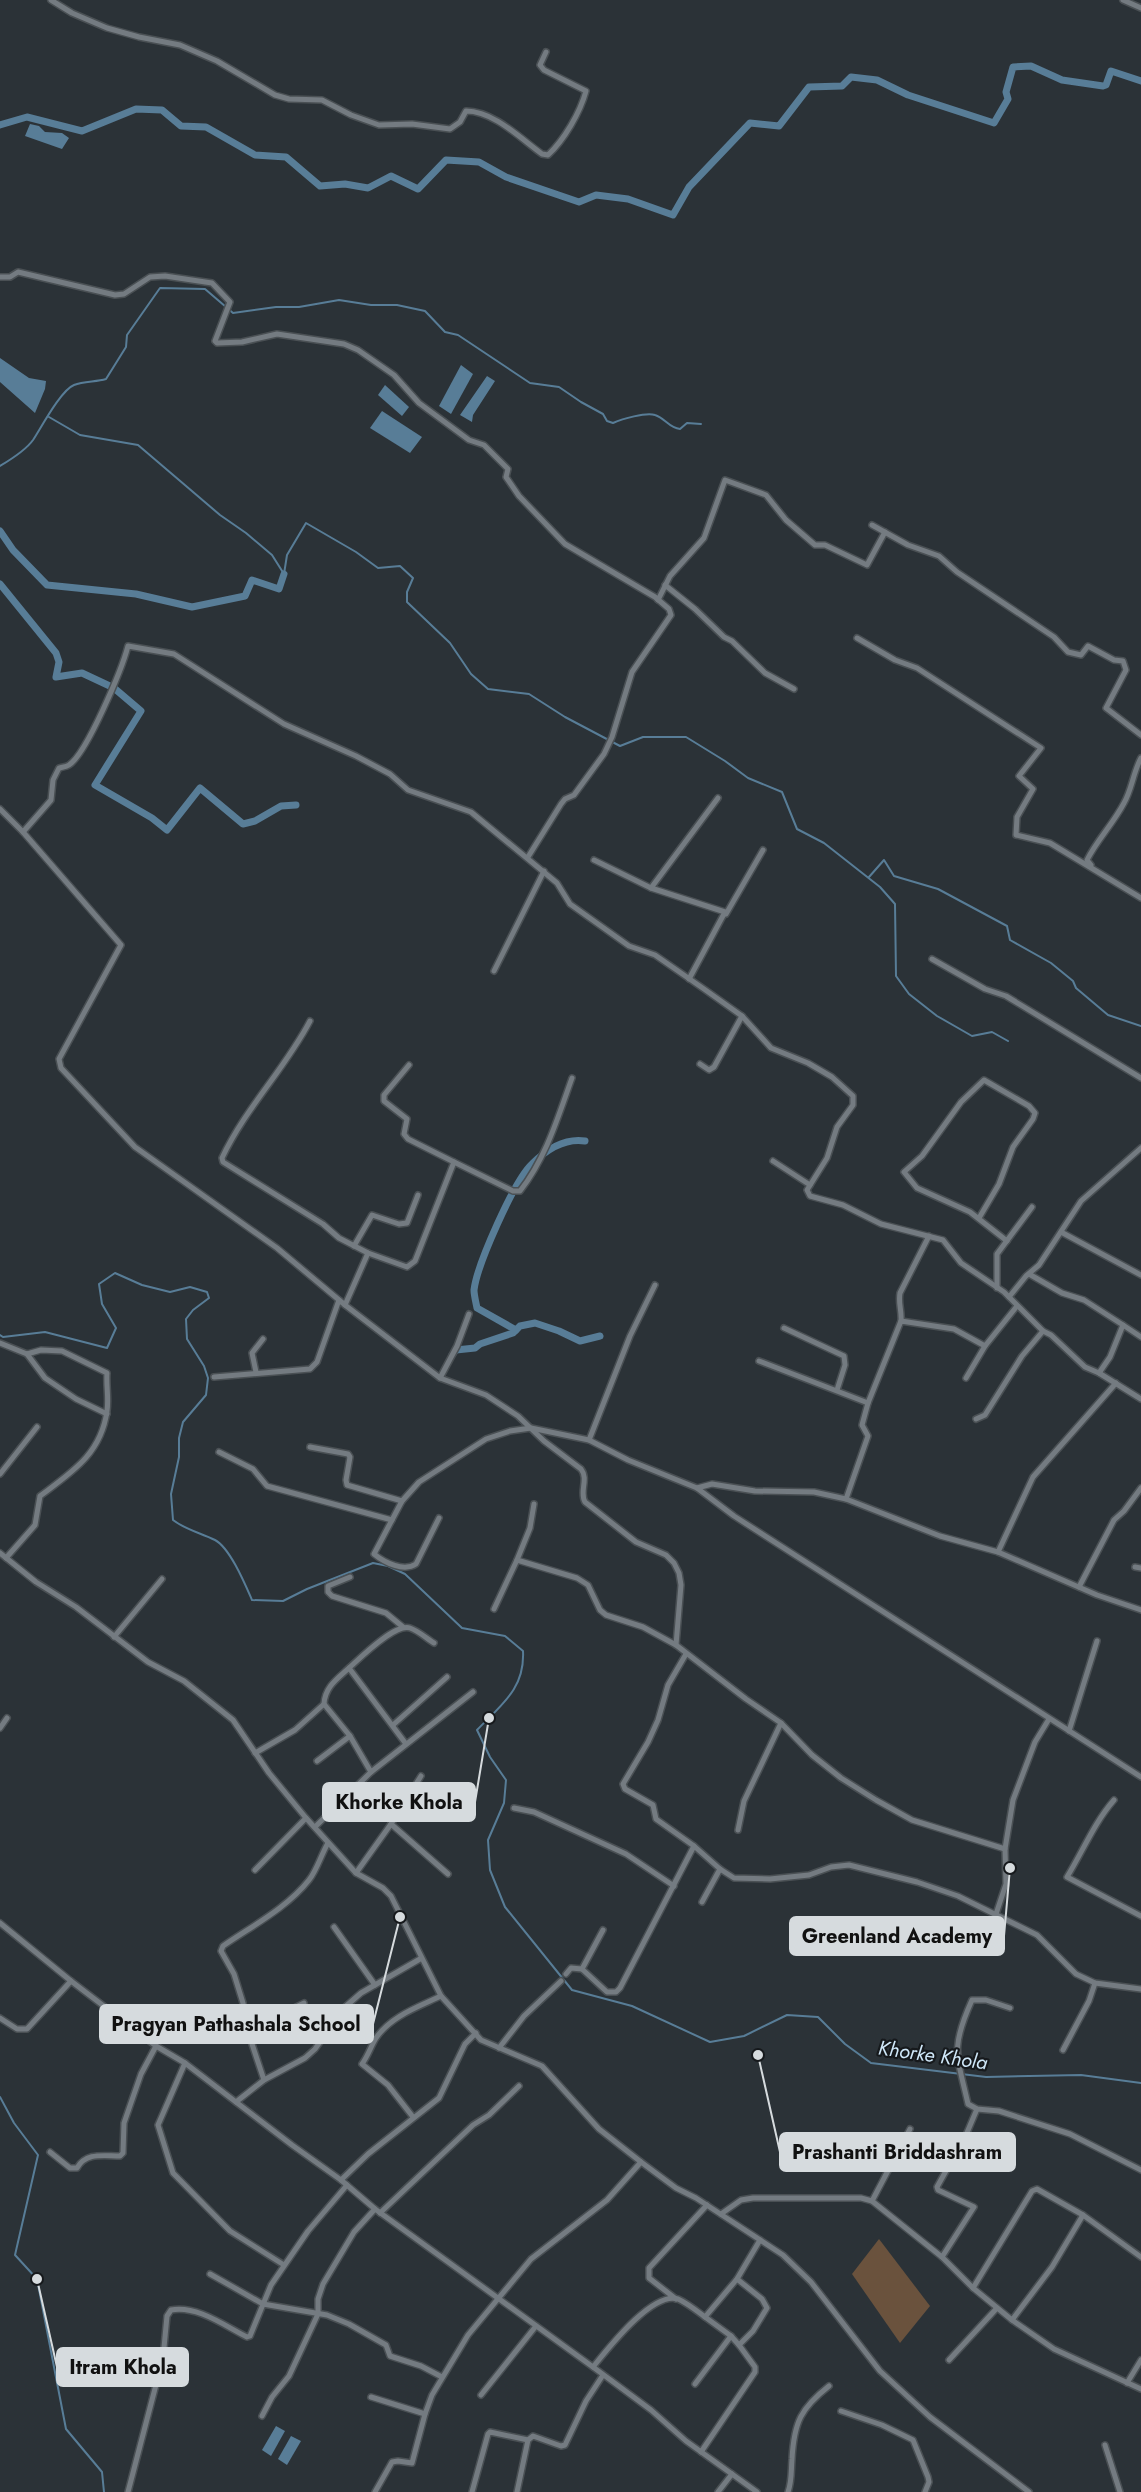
<svg xmlns="http://www.w3.org/2000/svg" width="1141" height="2492" viewBox="0 0 1141 2492" font-family="Jost,sans-serif">
<style>
.green{fill:#6a523d}
.water{fill:#587d97}
.lines{fill:none;stroke-linecap:round;stroke-linejoin:round}
.stream{stroke:#587d97;stroke-width:2}
.canal{stroke:#587d97;stroke-width:7}
.minor-casing{stroke:#4a5054;stroke-width:8}
.minor{stroke:#747b81;stroke-width:5}
.labels{text-anchor:middle;stroke-width:4.5;stroke-linejoin:round;paint-order:stroke}
.water-label{font-size:20px;font-style:italic;fill:#d0e8f9;stroke:#16191c}
.leader{fill:none;stroke:#d6dbde;stroke-width:2}
.callout-dot{fill:#d6dbde;stroke:#16191c;stroke-width:2}
.callout{fill:#d6dbde;stroke:#d6dbde;stroke-width:2}
.callout-label{font-size:20px;text-anchor:middle;font-weight:bold;fill:#111}
</style>
<rect width="100%" height="100%" fill="#2b3237"/>
<polygon class="green" points="879,2239 930,2306 900,2343 852,2274"/>
<g class="water">
<polygon points="30,124 39,126 45,132 62,133 69,138 62,149 25,136"/>
<polygon points="0,358 29,378 46,381 45,389 35,413 0,382"/>
<polygon points="461,365 473,374 451,414 439,406"/>
<polygon points="487,376 495,381 473,415 472,422 460,415"/>
<polygon points="385,385 409,407 402,416 378,395"/>
<polygon points="382,411 422,437 410,453 370,428"/>
<polygon points="276,2426 285,2431 271,2456 262,2450"/>
<polygon points="291,2436 301,2441 287,2465 278,2459"/>
</g>
<g class="lines">
<g class="stream">
<polyline points="49,417 80,435 138,445 220,515 246,533 272,555 284,574 287,555 306,523 356,552 378,568 400,566 413,578 407,592 407,602 450,643 471,674 488,689 529,694 565,717 620,746 643,737 686,737 725,761 748,778 782,792 797,829 824,843 880,887 895,904 896,976 909,994 937,1016 972,1036 992,1032 1008,1041"/>
<path d="M0,466c10,-6 26,-16 33,-26 8,-12 28,-50 41,-55 10,-4 22,-3 32,-6l20,-32 1,-12 33,-47 45,1 28,24 43,-6h23l40,-7 32,5h26l28,6 20,21 13,3 72,48 29,4 22,15 22,12 4,7 6,2c9,-4 33,-11 42,-8 10,3 14,13 25,14l7,-6 14,1"/>
<polyline points="869,877 884,860 894,876 938,889 1007,926 1010,940 1051,963 1073,981 1076,988 1108,1015 1141,1026"/>
<path d="M0,1335l3,2 42,-5 62,16 9,-20 -14,-24 -3,-20 16,-11 27,12 28,7 20,-5 17,5 2,6 -16,12 -7,9 1,20 17,27 4,12 -2,17 -23,27 -4,16v19l-8,37 2,26c13,10 28,13 42,20 15,8 30,44 37,60l31,1 24,-12 66,-26 15,3 17,8 57,54 43,8 18,15c2,38 -22,54 -46,79l13,27 16,23 -2,23 -16,37 2,30 15,37 67,83 60,16 78,36 34,-6 43,-21 31,2 27,27 26,19 115,14 95,-2 60,8"/>
<polyline points="0,2097 14,2123 38,2155 15,2255 37,2279 66,2429 102,2472 104,2492"/>
</g>
<g class="canal">
<polyline points="0,125 27,117 82,131 136,109 162,110 181,126 206,127 255,155 286,157 320,186 345,184 368,188 391,176 418,189 446,160 479,162 506,177 579,202 596,195 628,199 673,215 689,187 750,123 779,126 809,87 842,86 851,77 877,80 908,95 994,123 1008,99 1006,92 1013,67 1031,66 1062,80 1103,86 1106,85 1111,71 1141,81"/>
<polyline points="0,531 13,550 47,585 136,594 192,607 245,596 252,580 279,589 284,574"/>
<polyline points="0,584 56,653 59,662 56,677 82,673 114,688 141,711 95,785 152,818 167,830 200,788 243,824 255,821 281,806 296,805"/>
<path d="M516,1330l-39,-22c-1,-5 -3,-13 -3,-18 3,-25 40,-109 58,-126 14,-14 33,-26 53,-23"/>
<polyline points="452,1355 456,1350 475,1348 480,1344 513,1333 520,1326 535,1323 559,1331 580,1341 600,1336"/>
</g>
<defs>
<g id="minor">
<path d="M51,0l21,13 35,15 32,9 41,8 37,16 58,34 14,4 33,1 29,15 28,10 33,-1 38,5 10,-7 6,-11c28,0 55,28 76,43l6,1c16,-15 32,-42 38,-64l-42,-21 -4,-5 6,-13"/>
<polyline points="1123,0 1141,8"/>
<polyline points="0,277 10,277 18,272 115,295 124,294 150,277 165,276 212,283 230,302 215,341 217,343 242,342 277,334 344,344 358,350 394,375 419,403 469,440 484,445 508,469 506,477 519,496 565,544 655,597 669,609 671,615 632,672 612,737 604,754 574,795 565,799 561,804 528,857"/>
<polyline points="872,525 908,545 939,556 957,572 1054,637 1068,652 1081,655 1088,646 1114,660 1123,661 1126,670 1106,708 1141,735"/>
<polyline points="665,585 695,609 724,637 732,641 765,673 794,689"/>
<polyline points="658,600 670,576 704,538 725,480 766,495 786,520 815,545 825,545 867,565 885,532"/>
<polyline points="857,638 895,660 917,668 1041,748 1019,776 1033,789 1017,817 1016,835 1050,843 1141,898"/>
<path d="M0,809l23,23 98,113 -62,114 2,9 74,79 142,101 68,57 95,73 46,17 32,21 26,25 37,28c8,10 -2,23 4,33l51,40 30,13 8,8 5,10 2,12 -5,60"/>
<path d="M23,832l28,-32 2,-20 6,-12c3,-1 7,-1 10,-3 18,-12 53,-96 59,-119l46,8 110,70 72,32 34,18 18,16 63,22 86,71 13,21 59,42 26,9 49,34 38,27 29,32 37,15 24,14 21,19v9l-16,22 -10,31 -20,32 3,6 33,9 38,19 62,16 18,23 43,29 39,39 8,4 34,32 14,6 42,26"/>
<polyline points="594,860 651,888"/>
<path d="M1091,865l-4,-5c10,-20 26,-36 37,-57 8,-14 9,-30 17,-45"/>
<polyline points="726,914 763,850"/>
<polyline points="932,959 985,989 1006,996 1141,1078"/>
<polyline points="494,971 544,871"/>
<polyline points="689,979 725,912 651,888 718,798"/>
<path d="M310,1021c-25,48 -64,86 -88,137l1,4 100,62 16,14 29,15 39,14 8,-6 39,-99 -46,-23 -4,-5 3,-15 -23,-18v-6l25,-30"/>
<polyline points="700,1064 709,1070 714,1067 742,1016"/>
<polyline points="773,1161 810,1185"/>
<path d="M454,1162l59,29h7c26,-33 38,-74 52,-113"/>
<polyline points="979,1218 999,1184 1013,1147 1033,1119 1035,1113 1029,1106 984,1080 961,1102 922,1156 904,1172 917,1188 970,1212 1007,1241"/>
<polyline points="1061,1232 1141,1275"/>
<polyline points="354,1246 372,1215 399,1224 407,1223 418,1195"/>
<polyline points="1029,1274 1062,1293 1084,1300 1123,1325"/>
<polyline points="997,1288 997,1254 1032,1207"/>
<polyline points="1009,1297 1026,1276 1039,1265 1081,1201 1141,1148"/>
<polyline points="345,1305 368,1253"/>
<path d="M901,1321c1,-10 -3,-18 -1,-28l29,-57"/>
<polyline points="784,1328 844,1356 845,1365 837,1390"/>
<path d="M0,1343l27,11 14,-4 21,1 45,22c-1,13 2,25 0,38 -6,43 -35,61 -67,85l-5,29 -29,33"/>
<polyline points="27,1354 45,1378 76,1399 107,1414"/>
<polyline points="759,1361 868,1403 901,1321 954,1329 985,1346 1017,1306"/>
<polyline points="256,1372 252,1353 263,1339"/>
<polyline points="1099,1373 1110,1357 1123,1325 1141,1337"/>
<polyline points="214,1377 310,1369 317,1362 339,1300"/>
<polyline points="440,1378 457,1346 469,1314"/>
<polyline points="966,1378 985,1346"/>
<polyline points="976,1419 985,1415 1022,1356 1043,1331"/>
<polyline points="589,1440 630,1336 655,1285"/>
<polyline points="310,1447 348,1454 350,1457 346,1480 347,1485 402,1501"/>
<polyline points="219,1452 253,1469 267,1486 392,1520"/>
<polyline points="0,1474 37,1427"/>
<polyline points="697,1488 712,1484 755,1491 814,1492 846,1499 940,1536 998,1552 1097,1595 1141,1610"/>
<polyline points="846,1499 868,1436 862,1425 868,1403"/>
<polyline points="534,1504 530,1528 517,1560 577,1578 588,1585 600,1610 606,1615 643,1627 676,1645 746,1699 781,1723 812,1755 841,1778 876,1800 912,1820 1005,1849"/>
<path d="M439,1518l-23,46c-12,8 -31,-1 -42,-10l28,-53 17,-19 67,-43 24,-8 21,-3 58,12 39,20 69,28 37,28 407,261"/>
<polyline points="998,1552 1033,1477 1116,1383"/>
<polyline points="0,1553 36,1582 76,1607 148,1662 184,1681 233,1720 269,1773 306,1818 356,1873 383,1888 391,1896 441,1996 481,2040 542,2066 599,2129 641,2162 676,2188 696,2198 783,2255 811,2282 880,2371 930,2417 1029,2492"/>
<polyline points="1135,1567 1141,1568"/>
<polyline points="350,1577 328,1586 328,1592 332,1596 386,1613 403,1627"/>
<polyline points="1079,1587 1114,1520 1124,1511 1141,1488"/>
<polyline points="494,1609 517,1560"/>
<polyline points="114,1637 162,1579"/>
<polyline points="686,1654 668,1685 658,1720 648,1742 623,1784 625,1789 653,1805 656,1819 694,1846"/>
<path d="M324,1704c1,-17 13,-25 25,-36"/>
<polyline points="393,1725 447,1677"/>
<polyline points="0,1728 7,1718"/>
<polyline points="1069,1731 1097,1641"/>
<path d="M406,1744l-57,-76c11,-10 46,-45 61,-40 9,3 17,11 24,15"/>
<polyline points="255,1753 295,1730 324,1704 350,1736 371,1772"/>
<polyline points="317,1761 350,1736"/>
<path d="M1114,1800c-20,23 -31,51 -47,77l74,39"/>
<polyline points="514,1808 534,1812 626,1854 674,1886"/>
<polyline points="391,1824 448,1874"/>
<polyline points="315,1827 371,1772 473,1692"/>
<polyline points="738,1830 744,1801 781,1723"/>
<polyline points="255,1870 306,1818"/>
<polyline points="356,1873 391,1824 421,1776"/>
<polyline points="702,1902 720,1869"/>
<polyline points="996,1914 1006,1884 1005,1849 1013,1800 1035,1742 1049,1719"/>
<polyline points="0,1923 71,1981 156,2046 185,2063 292,2145 341,2180 375,2209 593,2367 651,2410 686,2441 757,2492"/>
<polyline points="334,1927 375,1985"/>
<polyline points="582,1969 603,1930"/>
<polyline points="566,1974 571,1968 582,1969 607,1992 616,1992 620,1988 694,1846 720,1869 734,1878 770,1879 809,1875 831,1867 849,1865 917,1882 958,1896 1037,1935 1076,1974 1095,1983 1141,1989"/>
<path d="M1010,2008l-24,-8h-14c-22,49 -15,55 -4,104l9,5 22,2 71,23 71,36"/>
<polyline points="0,2018 17,2029 27,2029 71,1981"/>
<polyline points="248,2031 304,2003"/>
<polyline points="499,2048 524,2016 561,1981"/>
<polyline points="1063,2050 1089,2001 1095,1983"/>
<polyline points="185,2063 158,2125 173,2173 230,2231 284,2265"/>
<path d="M264,2080l-17,-51 -4,-26 -9,-29 -13,-23 2,-5c29,-20 64,-38 86,-66 8,-10 12,-25 19,-37"/>
<polyline points="236,2102 264,2080 305,2058 315,2049 345,2007 361,1993 420,1959"/>
<path d="M413,2117l-25,-32 -26,-21c6,-8 9,-18 14,-26 15,-22 42,-31 65,-42"/>
<path d="M50,2152l20,16h7c9,-16 26,-12 43,-12l3,-3 1,-30 17,-49 15,-28"/>
<polyline points="341,2180 368,2154 439,2098 465,2044 476,2033"/>
<polyline points="872,2201 910,2129"/>
<polyline points="380,2213 473,2125 489,2115 519,2086"/>
<polyline points="721,2214 741,2200 753,2198 861,2198 872,2201 942,2257 973,2288 1012,2320 1054,2349 1141,2389"/>
<polyline points="942,2257 974,2207 938,2190 937,2187 966,2135 977,2109"/>
<polyline points="210,2274 263,2304 327,2315 349,2324 386,2345 390,2356 421,2366 442,2377"/>
<polyline points="973,2288 1032,2191 1037,2189 1083,2215 1141,2257"/>
<polyline points="676,2299 649,2278 649,2268 707,2205"/>
<polyline points="705,2317 731,2336 739,2345"/>
<polyline points="1012,2320 1052,2267 1083,2215"/>
<polyline points="949,2360 997,2308"/>
<path d="M593,2367c14,-17 59,-76 85,-68 9,4 19,12 27,18l32,-38 23,-39"/>
<polyline points="1127,2383 1141,2360"/>
<polyline points="695,2384 731,2336"/>
<polyline points="481,2395 536,2326"/>
<polyline points="371,2397 425,2414"/>
<polyline points="841,2411 882,2425 913,2440 928,2477 929,2482 925,2492"/>
<polyline points="262,2416 272,2397 289,2376 318,2314 318,2299 323,2284 354,2232 375,2209"/>
<polyline points="1105,2445 1120,2492"/>
<polyline points="701,2452 755,2372 755,2367 739,2345 753,2331 767,2308 762,2299 737,2279"/>
<path d="M128,2492l35,-134 4,-42 4,-6c26,-5 54,16 76,27l3,-1 21,-51 37,-54 39,-46"/>
<polyline points="375,2492 392,2462 398,2461 412,2463 425,2414 432,2395 468,2335 531,2259 607,2200 641,2162"/>
<polyline points="472,2492 488,2434 490,2432 528,2440"/>
<polyline points="517,2492 528,2440 533,2436 561,2446 565,2445 586,2401 603,2375"/>
<polyline points="718,2492 732,2474"/>
<path d="M788,2492c4,-11 3,-21 4,-33 2,-37 9,-51 37,-73"/>
</g>
</defs>
<use href="#minor" class="minor-casing"/>
<use href="#minor" class="minor"/>
</g>
<g class="labels">
<g class="water-label">
<text transform="translate(933 2055) rotate(8)" y="7">Khorke Khola</text>
</g>
</g>
<path class="leader" d="M489 1718L475 1802M1010 1868L1004 1936M400 1917L373 2024M758 2055L780 2152M37 2279L57 2367"/>
<g class="callout-dot">
<circle cx="489" cy="1718" r="6"/>
<circle cx="1010" cy="1868" r="6"/>
<circle cx="400" cy="1917" r="6"/>
<circle cx="758" cy="2055" r="6"/>
<circle cx="37" cy="2279" r="6"/>
</g>
<g class="callout">
<rect x="323" y="1783" width="152" height="38" rx="6"/>
<rect x="790" y="1917" width="214" height="38" rx="6"/>
<rect x="100" y="2005" width="273" height="38" rx="6"/>
<rect x="780" y="2133" width="235" height="38" rx="6"/>
<rect x="57" y="2348" width="131" height="38" rx="6"/>
</g>
<g class="callout-label">
<text x="399" y="1809">Khorke Khola</text>
<text x="897" y="1943">Greenland Academy</text>
<text x="236" y="2031">Pragyan Pathashala School</text>
<text x="897" y="2159">Prashanti Briddashram</text>
<text x="123" y="2374">Itram Khola</text>
</g>
</svg>
